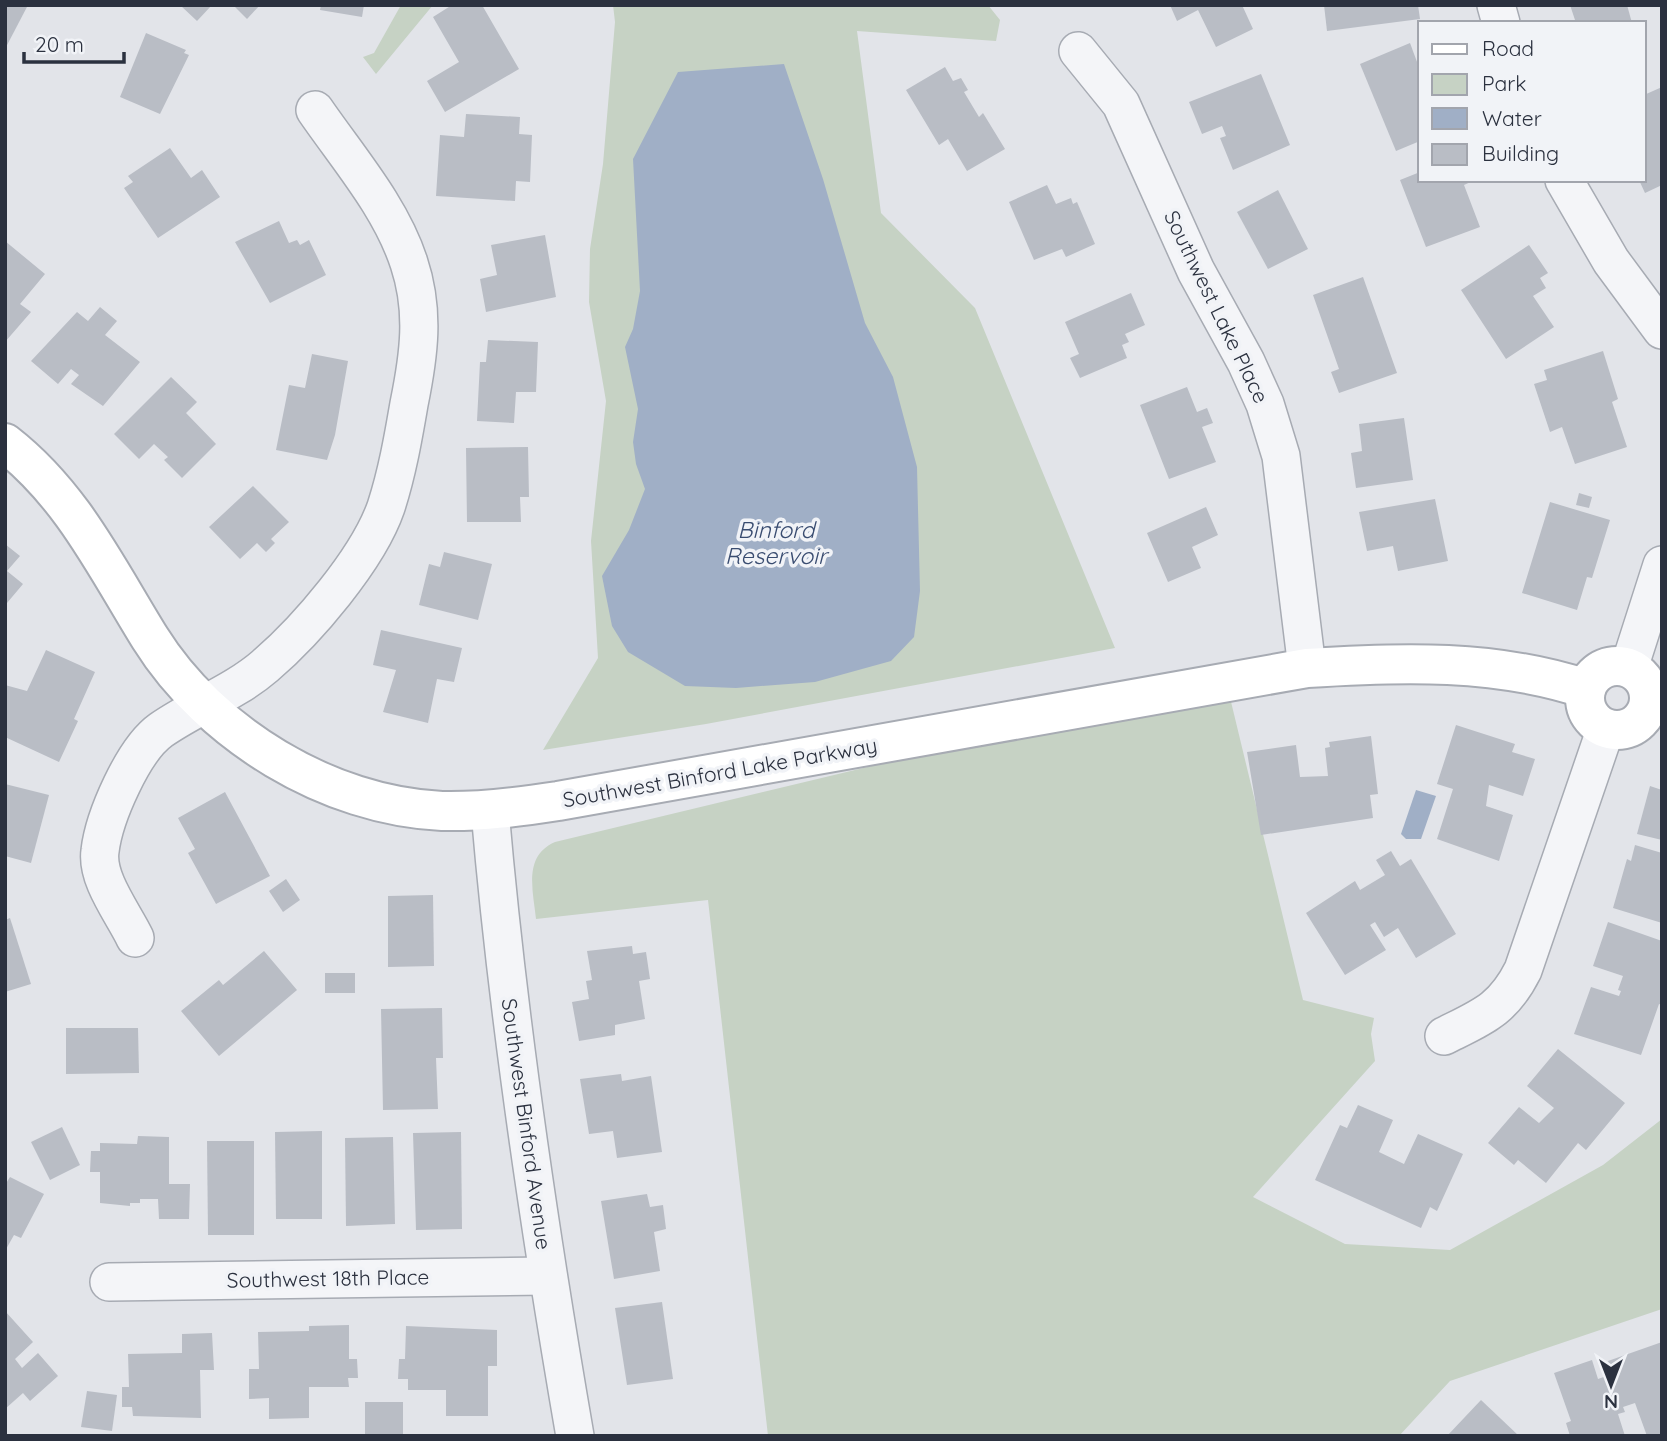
<svg xmlns="http://www.w3.org/2000/svg" width="1667" height="1441" viewBox="0 0 1667 1441" font-family="Quicksand,sans-serif">
<style>
.green{fill:#c6d2c4}
.water{fill:#a0afc6}
.building{fill:#b9bdc5}
.lines{fill:none;stroke-linecap:round;stroke-linejoin:round}
.street-casing{stroke:#a7abb3;stroke-width:40}
.secondary-casing{stroke:#a7abb3;stroke-width:42}
.street{stroke:#f4f5f8;stroke-width:37}
.secondary{stroke:#fff;stroke-width:38}
.labels{text-anchor:middle;stroke-width:7;stroke-linejoin:round;paint-order:stroke}
.street-label{font-size:21px;fill:#2b313f;stroke:#f1f3f7}
.water-label{font-size:23px;font-style:italic;fill:#394c70;stroke:#f1f3f7}
</style>
<rect width="100%" height="100%" fill="#e2e4e9"/>
<g class="green">
<polygon points="401,5 433,5 376,74 363,57 374,53"/>
<polygon points="613,5 988,5 1000,20 996,41 857,31 881,213 975,308 1115,648 706,724 543,750 598,658 591,541 606,401 589,302 590,249 603,164 615,22"/>
<path d="M1226,681l77,319 71,18 -3,16 4,27 -122,136 92,47 105,6 153,-85 59,-46v190l-212,72 -51,55h-631l-60,-536 -172,19c-3,-29 -13,-63 19,-77z"/>
</g>
<g class="water">
<polygon points="784,64 823,179 865,323 893,377 917,467 920,591 914,637 891,661 815,682 736,688 685,686 628,652 612,626 602,576 629,530 645,489 636,464 633,442 638,409 625,347 633,329 640,291 633,159 678,72"/>
<polygon points="1416,790 1436,796 1421,839 1406,839 1401,834"/>
</g>
<g class="building">
<polygon points="5,5 28,5 5,49"/>
<polygon points="180,5 212,5 197,21"/>
<polygon points="233,5 260,5 247,19"/>
<polygon points="321,5 364,5 362,17 320,10"/>
<polygon points="452,5 482,5 519,69 445,112 427,81 459,62 433,17"/>
<polygon points="1170,5 1242,5 1253,29 1216,47 1198,10 1177,21"/>
<polygon points="1324,5 1418,5 1420,19 1327,31"/>
<polygon points="1570,5 1627,5 1632,23 1576,23"/>
<polygon points="146,33 186,50 184,53 189,55 160,114 120,97"/>
<polygon points="1410,43 1420,70 1420,141 1396,151 1360,64"/>
<polygon points="945,67 953,81 961,78 968,90 964,92 979,117 983,113 1005,149 967,171 948,139 939,145 906,90"/>
<polygon points="1261,74 1290,145 1233,170 1220,138 1226,136 1222,126 1202,134 1189,102"/>
<polygon points="1662,87 1662,185 1645,193 1639,180 1644,180 1644,95"/>
<polygon points="466,114 520,117 519,134 532,135 530,182 516,181 515,201 436,196 440,135 464,137"/>
<polygon points="170,148 191,178 202,170 220,197 158,238 124,188 133,182 128,176"/>
<polygon points="1420,172 1420,180 1475,180 1464,185 1480,227 1426,247 1400,180"/>
<polygon points="1047,185 1056,204 1071,198 1073,204 1077,202 1095,244 1066,257 1062,249 1034,260 1009,202"/>
<polygon points="1278,190 1308,249 1268,269 1237,212"/>
<polygon points="279,221 289,243 297,240 300,245 309,240 326,275 270,303 235,242"/>
<polygon points="545,235 556,297 486,312 480,279 497,275 491,245"/>
<polygon points="5,241 45,274 20,304 31,312 5,342"/>
<polygon points="1529,245 1548,273 1540,278 1546,288 1533,296 1554,327 1506,359 1461,290"/>
<polygon points="1363,277 1397,373 1339,393 1331,372 1339,369 1313,295"/>
<polygon points="1131,293 1145,325 1125,334 1129,342 1122,345 1127,358 1080,378 1070,358 1079,354 1065,322"/>
<polygon points="100,307 117,321 105,335 140,362 103,406 71,384 79,375 71,369 58,384 31,361 77,312 88,321"/>
<polygon points="488,340 538,342 536,392 516,392 514,423 477,421 480,362 486,362"/>
<polygon points="1603,351 1618,399 1612,402 1627,447 1575,464 1562,427 1550,432 1534,384 1547,380 1544,370"/>
<polygon points="312,354 348,361 335,435 327,460 276,450 289,385 305,388"/>
<polygon points="171,377 197,402 186,413 216,444 182,478 164,460 168,457 154,444 139,459 114,434"/>
<polygon points="1187,387 1197,412 1207,408 1213,423 1202,427 1216,462 1169,479 1140,405"/>
<polygon points="1404,418 1413,480 1356,488 1351,453 1362,451 1359,424"/>
<polygon points="528,447 529,497 520,497 521,522 467,522 466,448"/>
<polygon points="253,486 289,522 271,539 275,543 266,552 257,543 240,559 209,527"/>
<polygon points="1579,493 1592,497 1589,508 1576,505"/>
<polygon points="1435,499 1448,561 1398,571 1393,546 1367,551 1359,512"/>
<polygon points="1550,502 1610,520 1592,578 1587,577 1577,610 1522,593"/>
<polygon points="1206,507 1218,535 1192,547 1201,568 1168,582 1147,533"/>
<polygon points="5,544 20,556 7,571 23,584 7,603"/>
<polygon points="444,552 492,564 478,620 419,605 429,564 440,567"/>
<polygon points="381,630 462,648 454,682 437,679 428,723 383,712 396,670 373,665"/>
<polygon points="46,650 95,672 74,719 78,721 59,762 5,737 5,685 27,691"/>
<polygon points="1456,725 1515,744 1512,752 1535,759 1523,796 1489,785 1486,806 1513,815 1499,861 1437,839 1453,789 1437,784"/>
<polygon points="1371,736 1378,794 1370,795 1373,818 1261,835 1247,752 1296,745 1300,777 1328,776 1325,748 1330,747 1329,742"/>
<polygon points="5,784 49,795 31,863 5,856"/>
<polygon points="1650,786 1662,790 1662,840 1637,834"/>
<polygon points="225,792 270,876 216,904 188,853 195,849 178,818"/>
<polygon points="1635,845 1662,853 1662,923 1613,908 1627,859 1631,861"/>
<polygon points="1391,851 1400,866 1411,859 1456,934 1416,958 1398,928 1384,937 1375,922 1370,925 1386,950 1345,975 1306,913 1355,881 1360,890 1385,875 1376,860"/>
<polygon points="286,879 300,900 283,912 269,891"/>
<polygon points="433,895 434,966 388,967 388,896"/>
<polygon points="10,918 31,984 5,992 5,920"/>
<polygon points="1608,922 1662,941 1662,1005 1659,1004 1641,1055 1574,1034 1591,987 1619,996 1621,991 1618,990 1623,976 1593,966"/>
<polygon points="632,946 633,954 646,952 650,979 639,981 645,1019 615,1025 615,1035 579,1041 572,1002 589,999 586,981 592,980 587,951"/>
<polygon points="264,951 297,990 219,1056 181,1011 219,980 223,985"/>
<rect x="325" y="973" width="30" height="20"/>
<polygon points="442,1008 443,1058 436,1058 438,1109 383,1110 381,1009"/>
<polygon points="66,1028 138,1028 139,1073 66,1074"/>
<polygon points="1558,1049 1625,1103 1586,1150 1578,1143 1546,1183 1518,1160 1514,1165 1488,1143 1519,1107 1539,1123 1554,1108 1527,1086"/>
<polygon points="621,1074 622,1081 651,1076 662,1152 617,1158 613,1131 589,1134 580,1079"/>
<polygon points="1358,1105 1393,1120 1379,1152 1404,1164 1418,1134 1463,1154 1437,1211 1430,1207 1421,1228 1315,1180 1340,1125 1347,1128"/>
<polygon points="62,1127 80,1165 50,1180 31,1142"/>
<polygon points="322,1131 322,1219 276,1219 275,1132"/>
<polygon points="461,1132 462,1229 416,1230 413,1133"/>
<polygon points="138,1136 169,1137 169,1184 190,1184 189,1219 159,1219 158,1199 140,1199 140,1203 130,1203 130,1206 100,1203 100,1172 90,1172 91,1151 100,1151 100,1143 137,1144"/>
<polygon points="393,1137 395,1224 346,1226 345,1138"/>
<polygon points="207,1141 254,1141 254,1235 208,1235"/>
<polygon points="10,1177 44,1194 21,1238 14,1235 5,1251 5,1185"/>
<polygon points="647,1194 650,1207 663,1205 666,1229 654,1232 660,1271 614,1279 601,1201"/>
<polygon points="662,1302 673,1379 627,1385 615,1308"/>
<polygon points="5,1311 33,1342 15,1359 22,1368 38,1353 58,1376 30,1401 23,1393 5,1409"/>
<polygon points="349,1325 349,1359 357,1359 358,1378 348,1378 349,1387 309,1387 309,1418 269,1419 269,1398 249,1399 249,1369 259,1369 258,1332 309,1331 309,1326"/>
<polygon points="406,1326 497,1330 497,1366 488,1366 488,1416 446,1416 446,1390 408,1390 408,1379 398,1379 399,1359 405,1359"/>
<polygon points="212,1333 214,1370 200,1370 201,1418 133,1416 132,1407 122,1407 122,1387 129,1387 128,1354 182,1353 182,1334"/>
<polygon points="1662,1342 1662,1434 1647,1436 1635,1403 1623,1407 1625,1412 1618,1414 1625,1436 1570,1436 1566,1423 1571,1421 1554,1373 1592,1360 1598,1379 1612,1374 1608,1361"/>
<polygon points="87,1391 117,1395 112,1431 81,1427"/>
<polygon points="1481,1400 1519,1436 1447,1436"/>
<rect x="365" y="1402" width="38" height="34"/>
</g>
<g class="lines">
<defs>
<g id="street">
<polyline points="1496,5 1501,23"/>
<polyline points="1078,51 1121,104 1196,271 1246,362 1265,404 1281,456 1307,668"/>
<polyline points="1564,180 1611,261 1662,330"/>
<polyline points="1629,668 1662,565"/>
<path d="M490,811c18,210 49,417 85,625"/>
<path d="M135,938c-12,-25 -39,-59 -35,-87 4,-34 33,-101 61,-121 33,-23 74,-38 104,-64 42,-36 103,-107 121,-159 11,-34 17,-68 23,-103 10,-49 16,-93 0,-141 -18,-56 -61,-105 -94,-153"/>
<path d="M1444,1036c38,-19 59,-26 79,-66l83,-242"/>
<polyline points="109,1282 547,1276"/>
</g>
<g id="secondary">
<path d="M5,443c67,52 101,124 145,195 60,96 178,168 292,173 39,1 77,-4 116,-10l749,-133c94,-6 189,-9 279,21"/>
<circle cx="1617" cy="698" r="32"/>
</g>
</defs>
<use href="#street" class="street-casing"/>
<use href="#secondary" class="secondary-casing"/>
<use href="#street" class="street"/>
<use href="#secondary" class="secondary"/>
</g>
<g class="labels">
<g class="street-label">
<text transform="translate(1216 307) rotate(64)" y="7">Southwest Lake Place</text>
<text transform="translate(720 773) rotate(-10)" y="7">Southwest Binford Lake Parkway</text>
<text transform="translate(526 1124) rotate(82)" y="7">Southwest Binford Avenue</text>
<text transform="translate(328 1279) rotate(-1)" y="7">Southwest 18th Place</text>
</g>
<g class="water-label">
<text x="776" y="538">Binford<tspan x="776" dy="26">Reservoir</tspan></text>
</g>
</g>
<rect width="1667" height="1441" fill="none" stroke="#2b313f" stroke-width="14"/>
<rect x="1418" y="21" width="228" height="161" fill="#f1f3f7" stroke="#a2a5ad" stroke-width="2"/>
<rect x="1432" y="44" width="35" height="10" fill="#ffffff" stroke="#a2a5ad" stroke-width="2"/>
<text x="1482" y="56" font-size="21" fill="#2b313f">Road</text>
<rect x="1432" y="74" width="35" height="21" fill="#c6d2c4" stroke="#a2a5ad" stroke-width="2"/>
<text x="1482" y="91" font-size="21" fill="#2b313f">Park</text>
<rect x="1432" y="108" width="35" height="21" fill="#a0afc6" stroke="#a2a5ad" stroke-width="2"/>
<text x="1482" y="126" font-size="21" fill="#2b313f">Water</text>
<rect x="1432" y="144" width="35" height="21" fill="#b9bdc5" stroke="#a2a5ad" stroke-width="2"/>
<text x="1482" y="161" font-size="21" fill="#2b313f">Building</text>
<g transform="translate(1611 1385) rotate(180)" stroke="#f1f3f7" stroke-width="5" paint-order="stroke">
<path d="M0-5L12 26L0 18L-12 26Z" fill="#2b313f"/>
<text y="-10" font-size="19" font-weight="bold" text-anchor="middle" fill="#2b313f">N</text>
</g>
<path d="M24 52v10h100v-10" fill="none" stroke="#2b313f" stroke-width="3.5"/>
<text x="35" y="52" font-size="21" fill="#2b313f" stroke="#f1f3f7" stroke-width="5" paint-order="stroke">20 m</text>
</svg>
